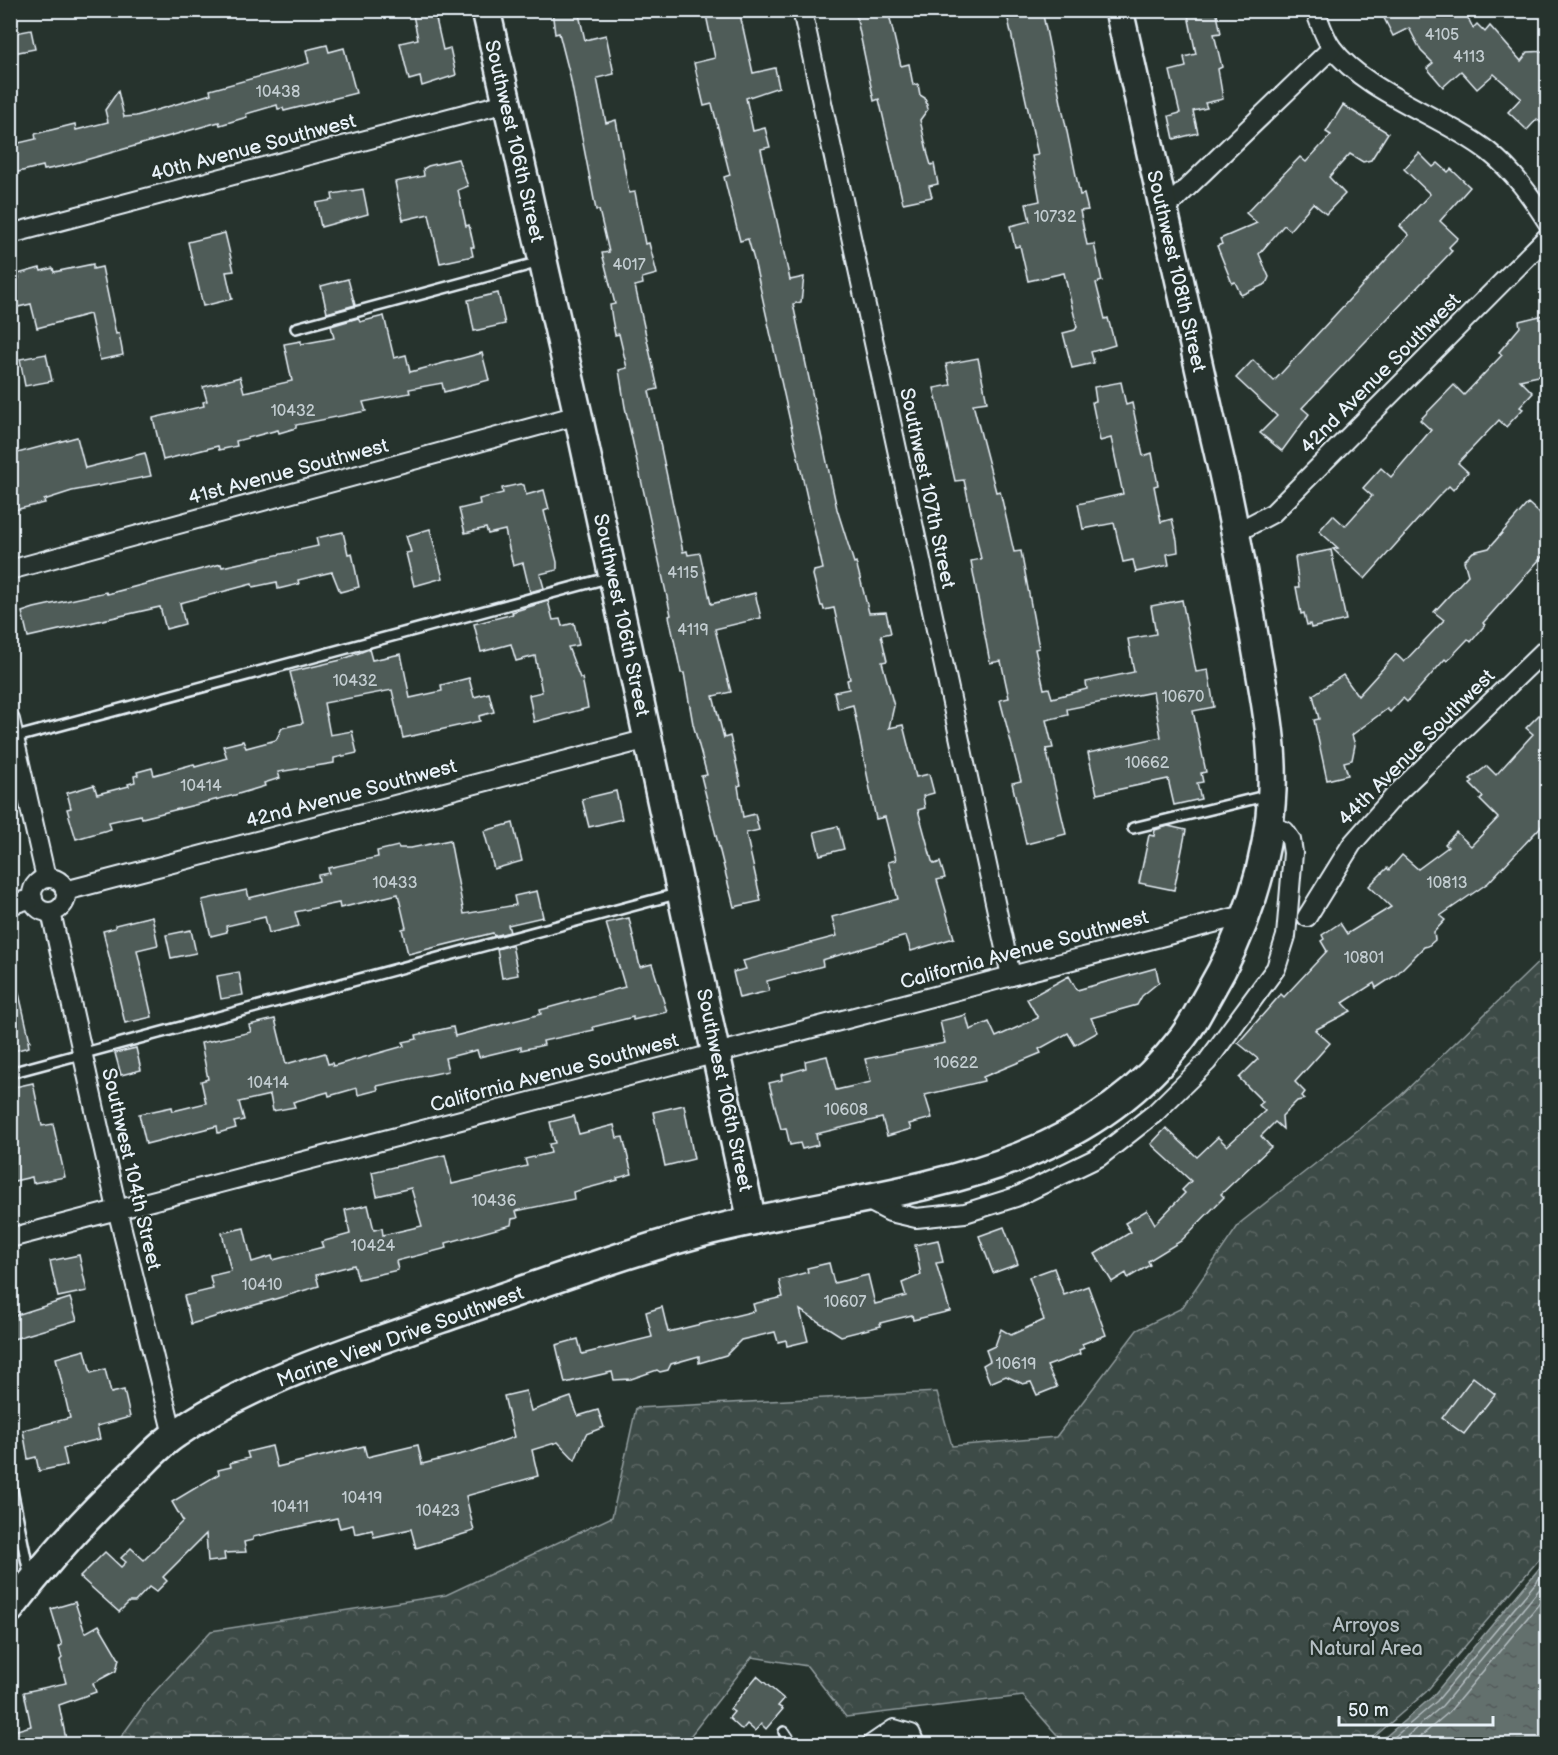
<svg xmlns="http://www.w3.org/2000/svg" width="1558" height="1755" viewBox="0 0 1558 1755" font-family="'Balsamiq Sans',sans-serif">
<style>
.forest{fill:url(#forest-crowns);stroke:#939ea0;stroke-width:1.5}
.water{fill:url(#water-ripples);stroke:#98a3a5;stroke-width:1.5}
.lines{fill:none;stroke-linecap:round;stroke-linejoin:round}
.shore{stroke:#b3bdc0;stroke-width:1.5}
.building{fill:#505c59;stroke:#e8f1f8;stroke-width:1.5}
.lane-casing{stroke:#e8f1f8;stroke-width:14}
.street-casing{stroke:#e8f1f8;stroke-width:22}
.secondary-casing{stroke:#e8f1f8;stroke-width:32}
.lane{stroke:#26332d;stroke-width:9}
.street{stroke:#26332d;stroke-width:18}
.secondary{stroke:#26332d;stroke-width:27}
.labels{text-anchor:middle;stroke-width:4.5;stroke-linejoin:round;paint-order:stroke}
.number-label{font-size:16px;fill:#c2ccd0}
.street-label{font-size:20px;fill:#e8f1f8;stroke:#26332d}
.park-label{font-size:20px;fill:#b5bfc3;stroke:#26332d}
</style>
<defs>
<pattern id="forest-crowns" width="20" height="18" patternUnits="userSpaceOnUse" patternTransform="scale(1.5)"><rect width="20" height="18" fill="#3e4b47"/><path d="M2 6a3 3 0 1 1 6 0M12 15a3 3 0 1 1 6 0" fill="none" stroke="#5a6562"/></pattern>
<pattern id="water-ripples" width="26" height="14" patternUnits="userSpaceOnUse" patternTransform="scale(1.5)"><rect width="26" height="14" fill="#636f6d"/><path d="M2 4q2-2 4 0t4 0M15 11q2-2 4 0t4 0" fill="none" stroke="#535a5a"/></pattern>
</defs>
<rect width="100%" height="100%" fill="#26332d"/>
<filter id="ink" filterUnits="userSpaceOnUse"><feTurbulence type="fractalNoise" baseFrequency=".0167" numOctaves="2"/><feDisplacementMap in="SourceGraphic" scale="12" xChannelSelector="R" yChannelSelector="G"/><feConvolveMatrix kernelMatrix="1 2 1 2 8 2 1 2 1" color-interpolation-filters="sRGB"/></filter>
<g filter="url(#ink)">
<polygon class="forest" points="1547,954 1547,1550 1426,1692 1366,1744 1065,1744 1023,1696 846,1717 807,1666 752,1657 684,1744 116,1744 149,1698 211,1631 446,1595 612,1517 636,1408 937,1392 952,1446 1056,1437 1137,1330 1182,1308 1240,1223 1396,1100"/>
<polygon class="water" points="1547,1559 1547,1744 1377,1744 1432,1697"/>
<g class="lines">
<g class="shore">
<polyline points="1386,1744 1437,1701 1548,1568"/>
<polyline points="1398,1744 1442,1706 1548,1579"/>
<polyline points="1412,1744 1449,1712 1548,1593"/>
</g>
</g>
<g class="building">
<polygon points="412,10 434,10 443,50 450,48 456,75 422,86 420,77 409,80 400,43 418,39"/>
<polygon points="552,10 578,10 585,40 606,35 614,74 597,78 606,123 616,120 629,193 635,192 645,244 649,243 657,274 642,278 643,284 635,286 658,389 649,391 683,552 687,551 688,555 700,553 711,604 755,593 761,618 715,629 731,692 713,696 724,738 730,736 741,785 738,786 743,817 755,814 759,830 746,833 761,901 734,907 701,776 707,775 693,724 684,673 681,673 669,616 671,615 625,407 619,370 627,368 619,334 615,335 612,319 610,305 615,304 602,253 609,252 599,210 596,210 570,76 559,33 555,34"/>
<polygon points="705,10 739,10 753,73 775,68 779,87 746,98 753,131 765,128 770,147 761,149 790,280 804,277 801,302 793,304 837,509 854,563 856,562 869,613 886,612 891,633 881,635 887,661 882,662 894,706 889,728 903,725 916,777 929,774 934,793 923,796 925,808 918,810 932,861 935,864 940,862 945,878 937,880 954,938 911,951 906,936 822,960 823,966 767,981 769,991 739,998 733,972 746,969 743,961 837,936 832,917 898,899 888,862 896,860 885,817 876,819 853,705 838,709 834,692 849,689 847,680 850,679 834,608 824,610 823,606 821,606 813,575 814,571 823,569 754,260 748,239 740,241 724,177 730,175 712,104 704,106 694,63 715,58"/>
<polygon points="855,10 888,10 901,66 909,64 913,85 918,84 920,95 925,98 928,109 920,120 928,155 931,165 934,164 938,184 929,186 932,197 903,203 879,99 874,101"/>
<polygon points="1006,10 1042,10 1080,195 1084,194 1088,210 1080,211 1087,245 1094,244 1102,281 1096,283 1105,319 1108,318 1115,345 1091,352 1094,363 1072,368 1063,333 1075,330 1077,327 1064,273 1028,281 1020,246 1015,247 1010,226 1030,221 1026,204 1040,201 1032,156 1038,155"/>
<polygon points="1187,10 1216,10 1221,33 1214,34 1222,67 1218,69 1223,99 1205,103 1207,108 1193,111 1198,133 1174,139 1169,116 1180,113 1170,71 1186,67 1184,57 1196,54"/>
<polygon points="1380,10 1464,10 1473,28 1477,24 1485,32 1490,26 1521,61 1528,52 1548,51 1548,129 1537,119 1527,130 1508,112 1521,98 1494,74 1477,89 1461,71 1443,87 1427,68 1433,63 1421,51 1409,28 1393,36"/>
<polygon points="31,30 35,49 13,53 10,34"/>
<polygon points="327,45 329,52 344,48 356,93 284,111 283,108 278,109 277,105 246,114 247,117 220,125 219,122 68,165 44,170 43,166 10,174 10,145 36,139 35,134 75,124 76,130 108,122 105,110 118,91 124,117 136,116 211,94 210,90 309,63 306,50"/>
<polygon points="1343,105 1388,133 1371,160 1363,162 1350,154 1329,177 1345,194 1326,214 1313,203 1290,230 1284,225 1259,254 1269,277 1266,284 1241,295 1235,282 1232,283 1217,246 1222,244 1220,239 1257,223 1246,213 1300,157 1306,162 1331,135 1326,132"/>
<polygon points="1419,153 1433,167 1438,163 1448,172 1451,169 1470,187 1440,221 1458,238 1449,247 1452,251 1302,408 1309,414 1282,451 1260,433 1277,416 1236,378 1253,360 1274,381 1409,235 1400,226 1430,194 1404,169"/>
<polygon points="458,159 468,186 458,190 466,226 469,225 474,247 471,247 473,256 440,263 429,214 403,220 395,182 424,176 423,169 428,166"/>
<polygon points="363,189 368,214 321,227 316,203 333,200 332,194"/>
<polygon points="225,233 234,271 226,272 232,299 203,306 188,242"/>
<polygon points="93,264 93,269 102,267 116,334 119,333 123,355 100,360 90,314 37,328 31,304 18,307 11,280 19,278 18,274 40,268 41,271 53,268 54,272"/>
<polygon points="348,279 355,305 327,313 321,286"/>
<polygon points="498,293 505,324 474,331 468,300"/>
<polygon points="1548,314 1548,374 1520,380 1533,393 1520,407 1523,409 1506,427 1499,420 1458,463 1468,472 1453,490 1449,486 1437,498 1365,579 1333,549 1338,548 1319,531 1333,515 1345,526 1372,496 1363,488 1381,468 1391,477 1431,430 1420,420 1454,385 1464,395 1502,355 1499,352 1520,327 1519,321"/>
<polygon points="384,316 394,358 406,355 410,372 482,353 489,380 444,392 442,383 409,389 410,393 363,402 366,411 296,425 296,428 279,433 278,430 236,441 237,446 219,450 218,446 163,460 153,418 204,406 203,402 207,401 203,387 240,377 244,392 292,381 284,344 301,341 301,344 334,338 331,326 358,318 360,322"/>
<polygon points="46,354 52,381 25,386 20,359"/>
<polygon points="978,358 987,402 973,404 996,492 1000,491 1014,552 1021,551 1039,648 1035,649 1044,689 1049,688 1052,698 1087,689 1086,682 1134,672 1128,639 1156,634 1151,606 1182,600 1196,672 1208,670 1214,707 1193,711 1206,772 1201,773 1203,782 1197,783 1201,799 1174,805 1168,779 1097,794 1088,753 1161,737 1153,692 1067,709 1068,715 1046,720 1053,748 1046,749 1066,834 1026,844 1012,783 1021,781 1000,700 1009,698 1001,661 990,663 971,561 981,559 964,480 955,481 934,388 951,385 946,364"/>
<polygon points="1121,382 1126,405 1132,403 1143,456 1152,453 1158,485 1154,486 1161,522 1172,519 1177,540 1178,552 1167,554 1169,565 1136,572 1133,560 1123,562 1114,523 1083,529 1078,504 1123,494 1111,438 1100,441 1092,402 1096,401 1094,387"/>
<polygon points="77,437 85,468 145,453 151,476 72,491 44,500 45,503 10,511 10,455"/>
<polygon points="520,484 524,485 526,495 544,490 549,509 544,511 557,562 557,570 540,574 544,588 530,592 523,563 513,566 505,530 488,534 486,528 465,533 459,509 480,504 479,499 503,493 502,488"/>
<polygon points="1528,503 1548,521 1548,550 1483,623 1485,625 1471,642 1468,639 1447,661 1445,659 1407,702 1403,698 1390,712 1387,709 1352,735 1355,745 1352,760 1344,762 1348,775 1327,780 1314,720 1319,719 1313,695 1343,675 1358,696 1396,654 1404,662 1444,620 1434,612 1468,575 1464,561 1473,552 1489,548"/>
<polygon points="430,529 443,578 414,586 406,553 411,552 406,536"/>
<polygon points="343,532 348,554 352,553 359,587 340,592 332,572 298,580 299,584 278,589 277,582 253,587 252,584 180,603 185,624 166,629 160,607 28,637 22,612 34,608 106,592 107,594 221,564 222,567 318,546 316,538"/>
<polygon points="1331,550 1346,620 1311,628 1310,624 1307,625 1304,613 1301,614 1296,587 1299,587 1295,557"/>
<polygon points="548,601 553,620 560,619 562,626 574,623 579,645 568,647 580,678 582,678 588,708 534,722 529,695 542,692 535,656 516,661 511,644 481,652 474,624 513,614 512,612"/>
<polygon points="369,649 372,660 401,654 410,698 442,691 441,685 469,678 474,697 489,693 494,712 479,716 480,721 403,738 392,690 324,703 330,735 352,731 357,753 334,758 334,763 278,772 280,778 264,783 265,786 235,795 142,818 141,815 109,822 111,829 76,839 67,809 71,808 67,793 94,785 97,794 129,786 128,784 135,782 134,776 138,775 137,772 152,768 154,775 194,764 195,767 227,758 223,746 243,741 246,748 276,740 282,728 303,723 290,672 341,660"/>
<polygon points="1548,706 1548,819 1488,883 1440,916 1445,920 1434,932 1435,940 1428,946 1424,947 1396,975 1376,988 1374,983 1343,1003 1351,1011 1315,1030 1330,1043 1295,1082 1305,1092 1302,1096 1305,1099 1297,1101 1282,1116 1283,1129 1275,1122 1261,1136 1271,1147 1221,1194 1224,1197 1181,1241 1148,1261 1150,1265 1128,1278 1126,1273 1112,1282 1095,1254 1131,1232 1125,1223 1147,1210 1155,1224 1185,1193 1182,1190 1191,1181 1151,1144 1166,1128 1197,1157 1218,1137 1227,1146 1265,1111 1259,1105 1263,1102 1239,1078 1258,1059 1238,1043 1281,994 1284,997 1327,951 1321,941 1324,939 1322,935 1340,923 1347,934 1391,907 1369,886 1387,868 1389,870 1402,855 1418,869 1448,847 1445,844 1456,832 1471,846 1498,818 1480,800 1483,797 1470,784 1473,781 1470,779 1487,766 1496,775 1533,734 1526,728"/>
<polygon points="616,791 622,819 589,827 582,799"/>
<polygon points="513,823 522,861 494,869 484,831"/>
<polygon points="838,826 844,849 820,855 814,832"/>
<polygon points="1168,826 1186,830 1174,890 1139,883 1149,835 1154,836 1155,830"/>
<polygon points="450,840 464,914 516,905 514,896 537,891 543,917 508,925 510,932 494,936 493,933 408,954 402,929 406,928 398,894 340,908 339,903 295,912 299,926 269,933 265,917 226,926 227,932 211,936 202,900 247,890 249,898 319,881 318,875 329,873 328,868 378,857 377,851 398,846 399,848 411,848"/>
<polygon points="152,916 158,945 137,950 152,1017 125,1023 103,931 115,928 115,925"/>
<polygon points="629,918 640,967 652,964 667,1012 633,1020 633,1017 593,1027 594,1030 543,1041 544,1045 521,1050 521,1047 479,1057 477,1050 445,1058 448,1071 377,1086 378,1090 358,1095 357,1088 329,1096 328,1092 293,1102 295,1107 273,1111 270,1095 239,1102 244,1120 234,1122 236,1128 218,1133 217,1126 146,1144 139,1114 172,1107 173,1111 206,1103 201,1081 208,1079 201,1043 251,1032 249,1025 275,1019 286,1064 325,1053 328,1064 332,1063 333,1066 404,1046 403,1042 417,1039 416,1035 453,1027 455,1036 541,1014 540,1010 625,987 606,923"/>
<polygon points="191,930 196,953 171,958 166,935"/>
<polygon points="512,945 518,975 502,978 497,949"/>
<polygon points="1156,968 1159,982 1142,996 1137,1005 1091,1018 1098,1032 1075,1045 1068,1033 1039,1049 1041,1053 983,1077 984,1081 925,1095 932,1118 909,1124 911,1129 887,1136 882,1118 816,1134 818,1145 802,1149 800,1143 790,1145 786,1128 781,1129 769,1083 782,1080 781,1075 806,1068 805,1061 827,1056 836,1090 871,1082 865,1059 945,1043 940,1021 966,1015 970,1030 989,1022 996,1037 1038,1018 1027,999 1069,976 1077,990"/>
<polygon points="239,972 243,995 221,999 217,976"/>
<polygon points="17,985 30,1041 28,1041 29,1047 10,1052 10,986"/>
<polygon points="136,1048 141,1070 121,1075 115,1053"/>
<polygon points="33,1083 42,1126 53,1124 65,1177 33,1183 32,1177 10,1182 10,1088"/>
<polygon points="684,1105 694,1159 665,1166 653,1112"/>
<polygon points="574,1116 579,1134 614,1125 617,1138 623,1137 632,1174 617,1178 618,1180 573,1192 574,1199 516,1211 518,1218 512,1219 511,1225 446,1243 447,1248 396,1261 398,1270 358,1279 354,1265 316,1275 319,1286 191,1324 184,1296 213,1289 210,1276 231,1271 222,1233 244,1228 252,1262 272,1256 273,1260 323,1247 321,1242 350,1234 345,1210 368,1205 374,1230 382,1228 383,1235 422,1226 411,1188 377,1196 372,1172 445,1155 452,1184 527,1166 525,1159 551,1153 549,1144 555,1143 550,1122"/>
<polygon points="1004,1227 1018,1264 993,1273 979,1236"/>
<polygon points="938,1240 943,1262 936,1263 950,1311 913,1320 912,1315 880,1323 881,1326 841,1336 800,1310 808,1341 787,1346 786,1340 778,1342 775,1332 741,1340 726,1355 699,1363 699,1356 671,1364 668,1370 660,1372 657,1370 631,1379 614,1380 612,1372 565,1383 556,1345 578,1339 582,1354 652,1337 646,1312 662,1307 668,1332 755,1311 753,1304 783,1297 779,1280 808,1272 807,1268 829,1263 834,1283 868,1275 875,1304 906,1296 902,1283 921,1275 915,1245"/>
<polygon points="79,1255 87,1291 58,1297 50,1261"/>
<polygon points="1054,1268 1064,1295 1088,1286 1106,1335 1082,1344 1084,1348 1079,1350 1080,1354 1047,1366 1057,1387 1037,1395 1031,1382 1023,1384 1006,1376 990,1383 983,1365 990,1361 986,1350 995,1346 1001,1329 1011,1335 1044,1320 1029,1277"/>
<polygon points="70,1298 77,1320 10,1340 10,1317"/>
<polygon points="85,1350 91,1373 105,1369 111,1393 124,1390 130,1417 97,1426 100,1439 63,1448 67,1465 39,1471 36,1457 28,1459 23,1430 70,1418 56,1358"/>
<polygon points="1473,1377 1495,1394 1464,1434 1442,1418"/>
<polygon points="526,1391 531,1411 571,1397 578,1416 598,1410 604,1427 586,1434 575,1460 558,1442 532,1450 538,1476 466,1496 474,1531 416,1548 411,1529 374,1537 372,1530 355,1534 353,1525 340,1528 337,1518 253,1537 253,1540 244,1542 246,1552 224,1553 225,1560 208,1562 206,1534 163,1577 167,1581 156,1592 149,1587 135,1602 129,1602 119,1612 80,1577 105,1552 121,1567 126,1562 121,1558 131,1548 144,1560 183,1521 172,1502 219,1474 218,1470 231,1467 230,1463 249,1458 247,1452 272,1446 277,1467 364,1446 367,1457 418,1445 422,1464 474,1451 514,1437 504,1396"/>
<polygon points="75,1602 85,1633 99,1625 119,1659 116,1671 93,1683 96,1692 59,1705 67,1744 10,1744 10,1732 31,1726 24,1692 66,1683 60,1660 62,1658 59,1647 62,1645 51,1609"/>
<polygon points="757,1676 784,1699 778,1706 783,1709 766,1729 761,1724 755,1731 747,1724 742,1730 729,1718 734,1712 730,1709"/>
</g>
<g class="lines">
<defs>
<g id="lane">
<polyline points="296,328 540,262"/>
<polyline points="13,738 611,577"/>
<polyline points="1133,828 1269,795"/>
<polyline points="10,1073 680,893"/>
<polyline points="10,1480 30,1578"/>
<polyline points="784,1732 792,1744"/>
</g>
<g id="street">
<polyline points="802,10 1011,976"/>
<path d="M1315,10c5,13 9,27 17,38 34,45 111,68 157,104 25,20 42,44 59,71"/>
<polyline points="1163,211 1332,48"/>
<polyline points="10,234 506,103"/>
<polyline points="1237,532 1273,513 1548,236"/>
<polyline points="10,570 578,415"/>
<polyline points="10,720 46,878"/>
<circle cx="49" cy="895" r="17"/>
<polyline points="65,891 648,739"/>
<polyline points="10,905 33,898"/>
<polyline points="51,912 117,1209 173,1435"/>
<polyline points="1307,917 1352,844 1397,793 1548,647"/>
<polyline points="865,1199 890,1212 916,1218 965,1213 1016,1197 1099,1157 1155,1113 1207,1062 1276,968 1286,936 1293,853 1291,840 1285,831 1268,825"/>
<polyline points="10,1238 1248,914"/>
<polyline points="872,1744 894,1729 911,1734 915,1744"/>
</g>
<g id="secondary">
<polyline points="486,10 578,415 752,1221"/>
<path d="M10,1609c37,-48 77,-93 121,-134 15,-14 28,-30 45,-41 76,-54 176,-84 264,-115 87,-30 175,-63 264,-87 168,-44 364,-42 479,-195 10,-13 17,-28 25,-42 36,-61 61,-132 64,-205 2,-48 -8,-96 -16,-143 -12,-72 -25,-142 -42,-213 -32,-141 -64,-282 -95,-424"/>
</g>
</defs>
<use href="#lane" class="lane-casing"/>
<use href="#street" class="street-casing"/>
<use href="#secondary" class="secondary-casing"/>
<use href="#lane" class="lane"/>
<use href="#street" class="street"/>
<use href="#secondary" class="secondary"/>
</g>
</g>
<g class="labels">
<g class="number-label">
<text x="1442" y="40">4105</text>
<text x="1469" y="62">4113</text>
<text x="278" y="97">10438</text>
<text x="1055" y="222">10732</text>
<text x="629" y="270">4017</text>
<text x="293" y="416">10432</text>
<text x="683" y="578">4115</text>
<text x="693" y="635">4119</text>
<text x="355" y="686">10432</text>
<text x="1183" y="702">10670</text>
<text x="1147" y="768">10662</text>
<text x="201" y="791">10414</text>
<text x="395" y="888">10433</text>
<text x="1447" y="888">10813</text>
<text x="1364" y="963">10801</text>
<text x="956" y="1068">10622</text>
<text x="268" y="1088">10414</text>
<text x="846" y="1115">10608</text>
<text x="494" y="1206">10436</text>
<text x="373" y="1251">10424</text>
<text x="262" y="1290">10410</text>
<text x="845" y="1307">10607</text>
<text x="1016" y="1369">10619</text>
<text x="362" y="1503">10419</text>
<text x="290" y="1512">10411</text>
<text x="438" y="1516">10423</text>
</g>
<g class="street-label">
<text transform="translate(515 141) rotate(77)" y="7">Southwest 106th Street</text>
<text transform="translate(253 147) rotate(-15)" y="7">40th Avenue Southwest</text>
<text transform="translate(1177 271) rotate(77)" y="7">Southwest 108th Street</text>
<text transform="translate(1380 373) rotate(-45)" y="7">42nd Avenue Southwest</text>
<text transform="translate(288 471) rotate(-15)" y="7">41st Avenue Southwest</text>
<text transform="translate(928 488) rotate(78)" y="7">Southwest 107th Street</text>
<text transform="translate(622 615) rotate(78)" y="7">Southwest 106th Street</text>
<text transform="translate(1416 747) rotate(-45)" y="7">44th Avenue Southwest</text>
<text transform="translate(351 793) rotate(-15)" y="7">42nd Avenue Southwest</text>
<text transform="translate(1024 949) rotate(-15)" y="7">California Avenue Southwest</text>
<text transform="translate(554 1072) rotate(-15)" y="7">California Avenue Southwest</text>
<text transform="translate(725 1090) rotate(78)" y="7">Southwest 106th Street</text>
<text transform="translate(132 1169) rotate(77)" y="7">Southwest 104th Street</text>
<text transform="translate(400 1336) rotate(-20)" y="7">Marine View Drive Southwest</text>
</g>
<g class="park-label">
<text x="1366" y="1632">Arroyos<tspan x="1366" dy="23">Natural Area</tspan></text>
</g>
</g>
<rect width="1558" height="1755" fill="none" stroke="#26332d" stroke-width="36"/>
<rect x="18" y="18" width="1522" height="1719" fill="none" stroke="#e8f1f8" stroke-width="2" filter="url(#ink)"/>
<path d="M1339 1716v9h154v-9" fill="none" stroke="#e8f1f8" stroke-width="3"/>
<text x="1348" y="1716" font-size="18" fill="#e8f1f8" stroke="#26332d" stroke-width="4.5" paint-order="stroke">50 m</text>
</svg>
